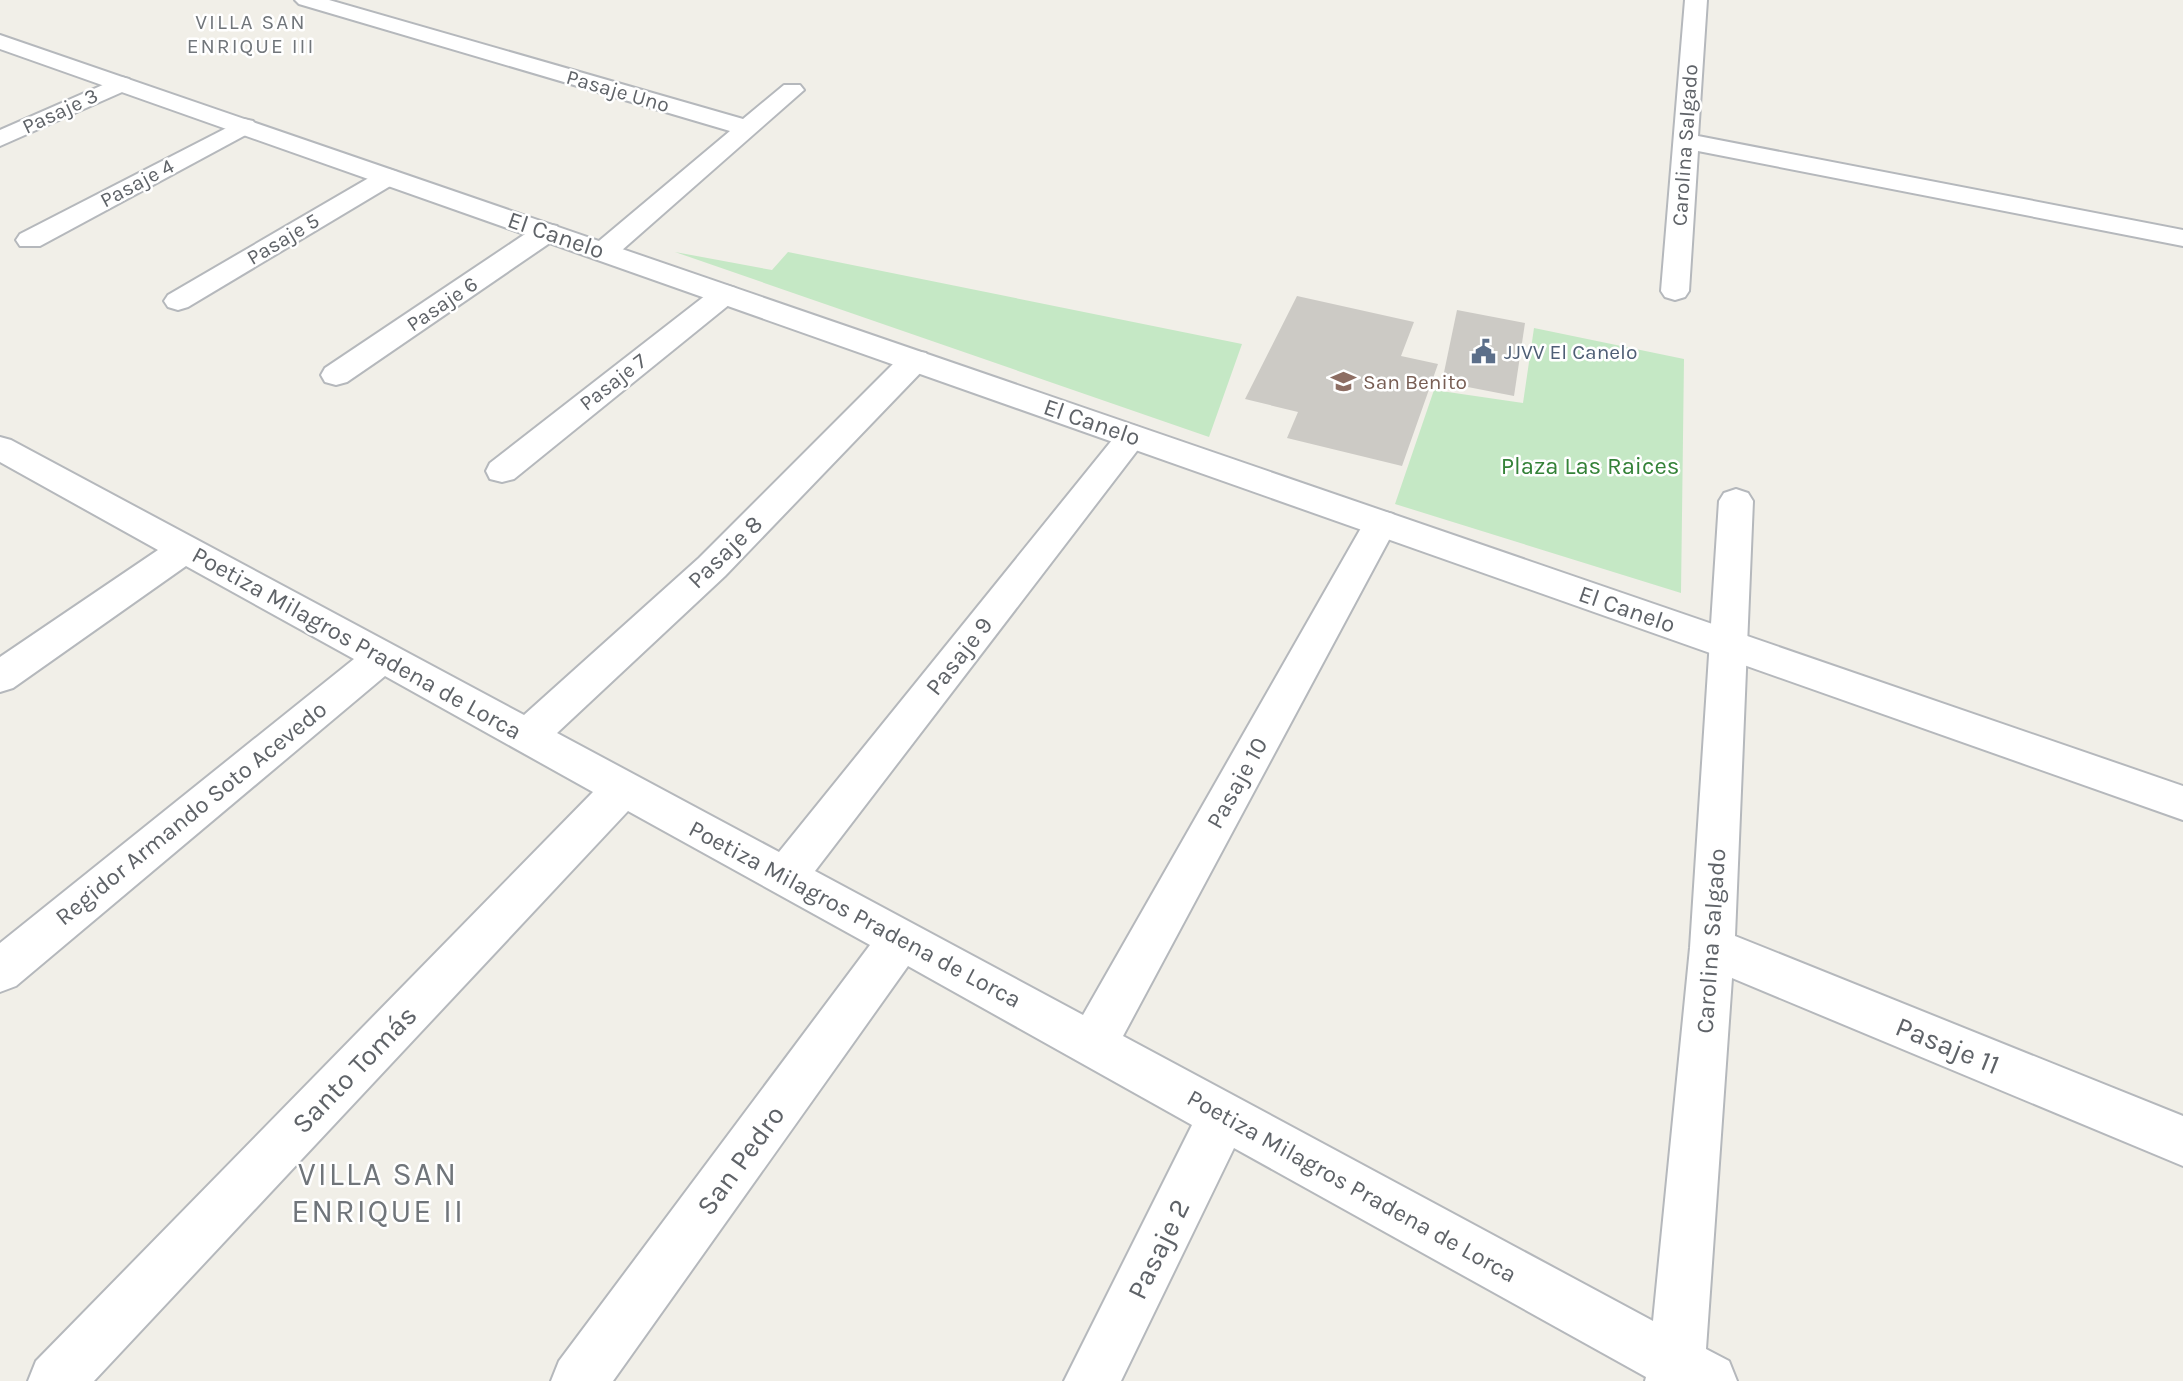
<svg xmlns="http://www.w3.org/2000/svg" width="2183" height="1381" viewBox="0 0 2183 1381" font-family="Karla,sans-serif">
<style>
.green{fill:#c5e8c5}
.building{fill:#cccac5}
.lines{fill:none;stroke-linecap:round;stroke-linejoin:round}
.minor-casing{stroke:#b5b8bc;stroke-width:4}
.tertiary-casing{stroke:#b5b8bc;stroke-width:4}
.minor{fill:#fff;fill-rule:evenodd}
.tertiary{fill:#fff;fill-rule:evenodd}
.labels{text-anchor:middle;stroke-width:5;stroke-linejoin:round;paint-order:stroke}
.far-neighbourhood-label{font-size:21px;letter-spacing:2px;fill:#70757a;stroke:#fff}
.far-street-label{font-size:21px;fill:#5f6368;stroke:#fff}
.far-service-label{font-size:21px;fill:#4e5e75;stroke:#fff;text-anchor:start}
.far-education-label{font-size:21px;fill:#785e54;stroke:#fff;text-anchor:start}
.street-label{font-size:24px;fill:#5f6368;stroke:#fff}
.park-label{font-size:24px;fill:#348238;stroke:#fff}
.near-street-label{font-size:28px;fill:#5f6368;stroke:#fff}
.near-neighbourhood-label{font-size:32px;letter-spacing:2px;fill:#70757a;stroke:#fff}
</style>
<rect width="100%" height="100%" fill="#f1efe8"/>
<g class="green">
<polygon points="675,252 772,270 788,252 1242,344 1209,437"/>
<polygon points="1534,328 1684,359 1681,593 1395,504 1434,390 1523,403"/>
</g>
<g class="building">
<polygon points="1297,296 1414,322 1401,356 1438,364 1402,466 1287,438 1298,412 1245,399"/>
<polygon points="1457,310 1525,323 1514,396 1442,382"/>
</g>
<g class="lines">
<defs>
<g id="minor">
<polygon points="295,0 329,0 743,119 784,85 800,85 804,90 613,258 593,258 589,252 593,246 730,131 299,4"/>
<polygon points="1685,0 1707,0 1698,136 2183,230 2183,246 1698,151 1689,291 1685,297 1675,300 1665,297 1661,291"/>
<polygon points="121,77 129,79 133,84 129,89 0,146 0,130"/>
<polygon points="244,119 253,121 256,126 253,131 40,246 20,246 16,240 20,234"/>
<polygon points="388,169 397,172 401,177 397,182 188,307 178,310 168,307 164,301 168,295 379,172"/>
<polygon points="547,224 557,226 560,232 557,238 347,382 336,385 325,382 321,375 325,368 537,226"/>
<polygon points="725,285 735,288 739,294 735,300 514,479 502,482 490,479 486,471 490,463 715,288"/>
<polygon points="915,351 926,353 930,360 926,367 725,576 557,733 779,852 1121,429 1132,425 1143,429 1148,436 1143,443 815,871 1083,1015 1369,514 1381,511 1393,514 1398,523 1123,1036 1653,1321 1690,948 1719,501 1724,493 1736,489 1748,493 1753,501 1735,936 2183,1116 2183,1166 1732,978 1706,1349 1729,1361 1737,1381 1645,1381 1646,1377 1234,1148 1121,1381 1064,1381 1192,1125 908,966 613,1381 551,1381 559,1361 870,945 628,811 94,1381 28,1381 36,1361 593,792 385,676 16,986 0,992 0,943 354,659 186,566 13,688 0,692 0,657 158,550 0,462 0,437 11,440 524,715 699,558 904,353"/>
</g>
<polygon id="tertiary" points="0,35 2183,786 2183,820 0,49"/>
</defs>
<use href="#minor" class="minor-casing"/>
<use href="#tertiary" class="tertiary-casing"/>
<use href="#minor" class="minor"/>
<use href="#tertiary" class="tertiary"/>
</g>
<defs>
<symbol id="civic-bare" viewBox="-9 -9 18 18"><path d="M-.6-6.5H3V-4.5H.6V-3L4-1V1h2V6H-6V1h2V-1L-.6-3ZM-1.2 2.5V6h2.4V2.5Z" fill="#5c6f8a" stroke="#fff" stroke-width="2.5" paint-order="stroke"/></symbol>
<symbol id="school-bare" viewBox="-9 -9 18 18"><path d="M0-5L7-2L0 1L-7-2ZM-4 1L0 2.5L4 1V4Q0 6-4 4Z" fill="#8d6e63" stroke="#fff" stroke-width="2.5" paint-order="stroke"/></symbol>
</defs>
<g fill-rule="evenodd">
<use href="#civic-bare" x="1466" y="334" width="35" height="35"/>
<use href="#school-bare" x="1326" y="364" width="35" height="35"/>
</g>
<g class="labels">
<g class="far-neighbourhood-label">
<text x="251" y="29">VILLA SAN<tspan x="251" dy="24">ENRIQUE III</tspan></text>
</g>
<g class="far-street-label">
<text transform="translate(618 91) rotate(16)" y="7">Pasaje Uno</text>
<text transform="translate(60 111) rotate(-25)" y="7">Pasaje 3</text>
<text transform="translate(1685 145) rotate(-86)" y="7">Carolina Salgado</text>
<text transform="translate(137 183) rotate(-28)" y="7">Pasaje 4</text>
<text transform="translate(283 239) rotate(-31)" y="7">Pasaje 5</text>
<text transform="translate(442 304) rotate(-34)" y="7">Pasaje 6</text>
<text transform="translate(613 382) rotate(-38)" y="7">Pasaje 7</text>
</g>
<g class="far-service-label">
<text x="1504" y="359">JJVV El Canelo</text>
</g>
<g class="far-education-label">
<text x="1363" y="389">San Benito</text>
</g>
<g class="street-label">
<text transform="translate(556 235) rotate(19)" y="8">El Canelo</text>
<text transform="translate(1092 422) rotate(19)" y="8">El Canelo</text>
<text transform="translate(725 552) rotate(-44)" y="8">Pasaje 8</text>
<text transform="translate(1627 609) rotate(19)" y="8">El Canelo</text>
<text transform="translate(357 643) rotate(29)" y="8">Poetiza Milagros Pradena de Lorca</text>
<text transform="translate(959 656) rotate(-52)" y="8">Pasaje 9</text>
<text transform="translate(1237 783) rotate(-61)" y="8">Pasaje 10</text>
<text transform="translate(191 813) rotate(-39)" y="8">Regidor Armando Soto Acevedo</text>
<text transform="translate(855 914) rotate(28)" y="8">Poetiza Milagros Pradena de Lorca</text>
<text transform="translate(1711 941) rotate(-86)" y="8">Carolina Salgado</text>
<text transform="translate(1352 1186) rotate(29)" y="8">Poetiza Milagros Pradena de Lorca</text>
</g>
<g class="park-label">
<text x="1590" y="474">Plaza Las Raices</text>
</g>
<g class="near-street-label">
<text transform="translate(1948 1045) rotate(22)" y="10">Pasaje 11</text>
<text transform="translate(354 1069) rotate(-46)" y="10">Santo Tomás</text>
<text transform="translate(740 1160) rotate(-54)" y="10">San Pedro</text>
<text transform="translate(1158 1249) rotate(-64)" y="10">Pasaje 2</text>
</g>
<g class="near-neighbourhood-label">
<text x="378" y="1185">VILLA SAN<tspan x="378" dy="37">ENRIQUE II</tspan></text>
</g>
</g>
</svg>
